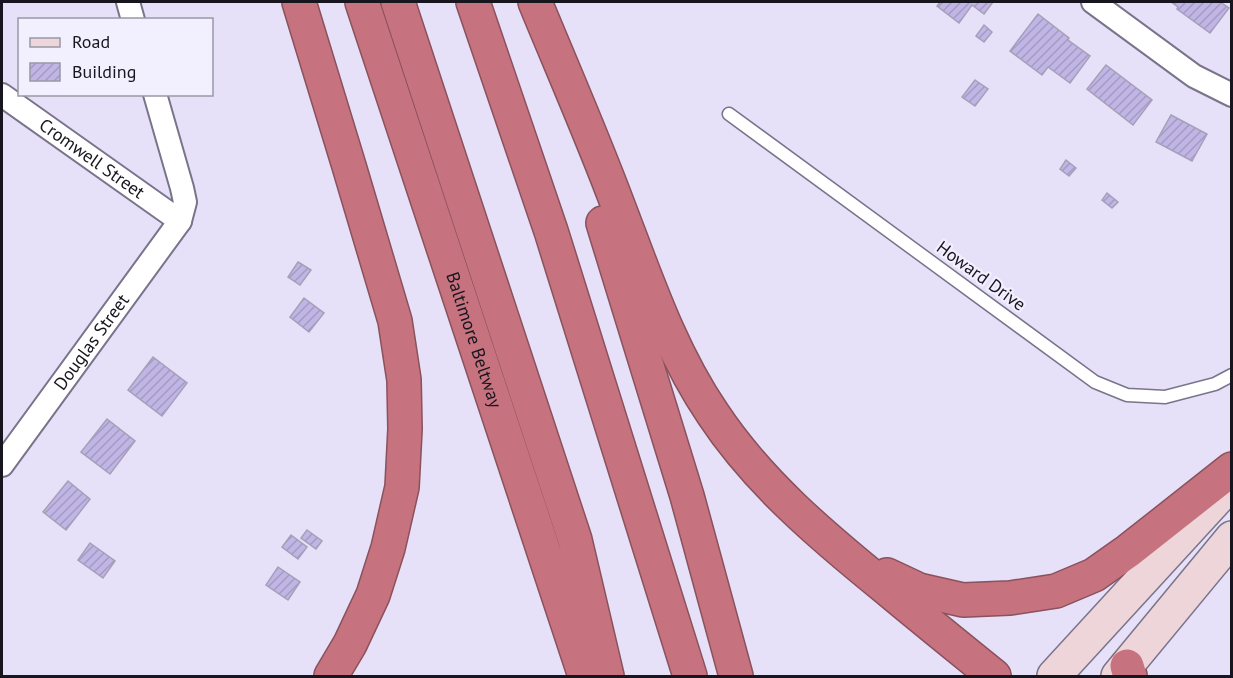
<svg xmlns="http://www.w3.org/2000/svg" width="1233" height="678" viewBox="0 0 1233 678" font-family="'PT Sans',sans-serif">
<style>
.building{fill:url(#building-hatch);stroke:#a5a0b7;stroke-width:1.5}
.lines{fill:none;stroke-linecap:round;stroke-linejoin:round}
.lane-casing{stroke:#79748a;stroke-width:15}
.street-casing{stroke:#79748a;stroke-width:26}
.secondary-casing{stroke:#79748a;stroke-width:36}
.highway-casing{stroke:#89525d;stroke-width:36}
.lane{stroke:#fff;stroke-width:12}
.street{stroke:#fff;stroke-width:22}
.secondary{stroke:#eed5d9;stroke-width:33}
.highway{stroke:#c7737f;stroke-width:33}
.labels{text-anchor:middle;stroke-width:4.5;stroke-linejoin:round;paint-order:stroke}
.street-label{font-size:18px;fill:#17151e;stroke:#f2effe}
</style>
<defs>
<pattern id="building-hatch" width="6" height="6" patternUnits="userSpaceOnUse" patternTransform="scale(1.5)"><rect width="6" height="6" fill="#c0b5e4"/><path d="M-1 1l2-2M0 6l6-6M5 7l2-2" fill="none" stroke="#a49bc3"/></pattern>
</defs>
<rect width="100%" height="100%" fill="#e6e0f9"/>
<g class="building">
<polygon points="940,2 993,2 984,14 972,5 959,23 937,6"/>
<polygon points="1171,2 1220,2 1229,8 1210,33 1177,9 1178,7"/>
<polygon points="1038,14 1069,38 1068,40 1090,56 1070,83 1048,67 1042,75 1010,51"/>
<polygon points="984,25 992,32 984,42 976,36"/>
<polygon points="1106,65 1152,100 1133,125 1087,89"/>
<polygon points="975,80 988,89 975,106 962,97"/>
<polygon points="1171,115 1207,134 1192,161 1156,142"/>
<polygon points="1066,160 1076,168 1069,176 1060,169"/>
<polygon points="1107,193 1118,202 1112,208 1102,200"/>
<polygon points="298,262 311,270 300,285 288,277"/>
<polygon points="304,298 324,313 309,332 290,317"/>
<polygon points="153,357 187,383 162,416 128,390"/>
<polygon points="107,419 135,441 110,474 81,452"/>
<polygon points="68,481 90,499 66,530 43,512"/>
<polygon points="307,530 322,541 316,549 301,538"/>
<polygon points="291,535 307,547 298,559 282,547"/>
<polygon points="90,543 115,561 103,578 78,560"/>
<polygon points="278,567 300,582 288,600 266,585"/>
</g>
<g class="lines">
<defs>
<polyline id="lane" points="729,114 1095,382 1127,395 1165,397 1215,384 1232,375"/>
<g id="street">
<polyline points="128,2 133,20"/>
<polyline points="1093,2 1194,76 1232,95"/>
<path id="s1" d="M2,95l178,126"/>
<path id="s2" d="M2,465l178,-244 5,-19 -3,-14 -27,-94"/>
</g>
<g id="secondary">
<polyline points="1054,676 1232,482"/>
<polyline points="1118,676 1232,538"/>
</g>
<g id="highway">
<polyline points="299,2 349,166 395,321 404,380 405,429 402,487 388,548 373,595 350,644 331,676"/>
<path id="s3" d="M362,2l223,674"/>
<polyline points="398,2 575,540 607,676"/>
<polyline points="473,2 551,231 690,676"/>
<path d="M535,2c28,68 58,136 84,206 27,70 51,143 94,206 45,68 109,122 172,173 36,30 73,60 109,89"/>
<polyline points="603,223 687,496 736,676"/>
<polyline points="887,575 919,590 963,600 1010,598 1056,591 1094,575 1128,551 1232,469"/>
<polyline points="1127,666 1130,676"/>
</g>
</defs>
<use href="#lane" class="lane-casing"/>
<use href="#street" class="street-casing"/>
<use href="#secondary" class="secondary-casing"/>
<use href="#highway" class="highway-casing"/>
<use href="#lane" class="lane"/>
<use href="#street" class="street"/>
<use href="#secondary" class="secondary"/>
<use href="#highway" class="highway"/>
</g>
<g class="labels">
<g class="street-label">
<text dy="6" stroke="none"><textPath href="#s1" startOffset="110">Cromwell Street</textPath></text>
<text transform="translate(981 276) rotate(36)" y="6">Howard Drive</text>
<text dy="6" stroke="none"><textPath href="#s3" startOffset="356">Baltimore Beltway</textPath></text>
<text dy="6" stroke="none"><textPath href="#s2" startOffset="152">Douglas Street</textPath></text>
</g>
</g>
<rect width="1233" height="678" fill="none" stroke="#17151e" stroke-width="6"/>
<rect x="18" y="18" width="195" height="78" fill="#f2effe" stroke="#9a98a4" stroke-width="1.5"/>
<rect x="30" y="38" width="30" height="9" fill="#eed5d9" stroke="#9a98a4" stroke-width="1.5"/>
<text x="72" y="48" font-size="18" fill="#17151e">Road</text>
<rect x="30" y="63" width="30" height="18" fill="url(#building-hatch)" stroke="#9a98a4" stroke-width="1.5"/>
<text x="72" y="78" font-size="18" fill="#17151e">Building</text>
</svg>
